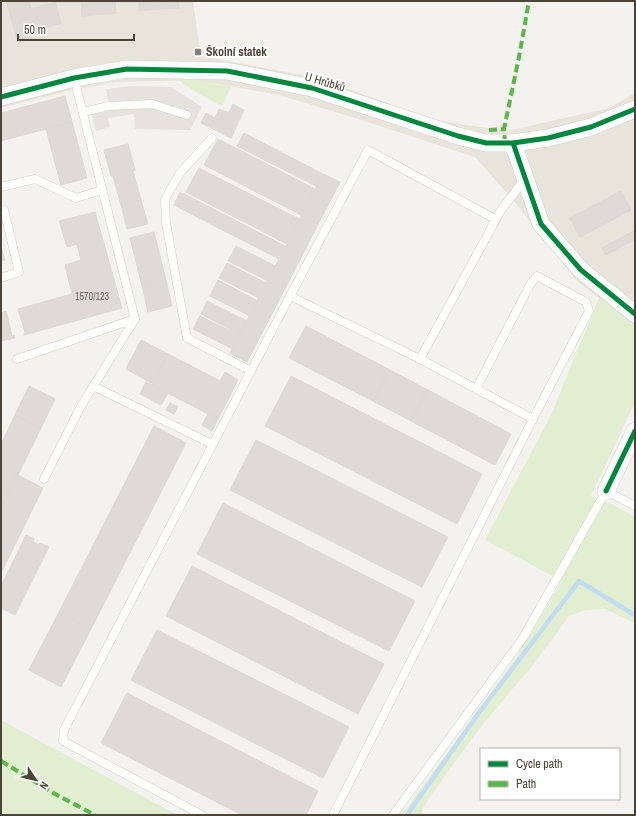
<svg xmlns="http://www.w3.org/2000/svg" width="636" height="816" viewBox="0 0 636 816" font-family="'Archivo Narrow',sans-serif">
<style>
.residential{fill:#e7e4dc}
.green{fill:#e1eecf}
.parking{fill:#e6e3df}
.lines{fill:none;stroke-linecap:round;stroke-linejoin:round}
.stream{stroke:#c0ddf1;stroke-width:4.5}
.building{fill:#dedbd6;stroke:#dcd9d4}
.service-casing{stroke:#d2d0cb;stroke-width:9}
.minor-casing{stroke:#d2d0cb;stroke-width:18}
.service{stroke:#fdfdfc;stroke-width:8}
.minor{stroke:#fdfdfc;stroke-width:17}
.quiet{stroke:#58b947;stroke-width:4;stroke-dasharray:8 4;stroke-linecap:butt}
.cycleway-casing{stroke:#fff;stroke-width:8}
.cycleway{stroke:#00873e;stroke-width:5}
.poi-dot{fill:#868178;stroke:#fff;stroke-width:1.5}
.labels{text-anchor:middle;stroke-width:4;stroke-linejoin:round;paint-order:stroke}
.number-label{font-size:10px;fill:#706a61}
.poi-label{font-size:12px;font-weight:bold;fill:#4b4439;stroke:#fff;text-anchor:start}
.street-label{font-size:12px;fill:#4b4439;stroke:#fff}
</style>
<rect width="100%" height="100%" fill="#f4f2ee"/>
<polygon class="residential" points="1,1 193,1 201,56 318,78 434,120 507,131 609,108 635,93 635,326 578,282 512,199 475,157 352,117 279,95 195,80 117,82 67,91 1,108"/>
<g class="green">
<path d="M179,80h16l36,7 -9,19c-15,-8 -30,-15 -43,-26z"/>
<polygon points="599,298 635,326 635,402 591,496 612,504 635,517 635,623 605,609 585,610 569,616 533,665 484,723 449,770 422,809 422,815 397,815 407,808 516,658 562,581 485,540 551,415"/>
<polygon points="1,720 177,815 1,815"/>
</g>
<polygon class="parking" points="131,86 171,87 202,107 190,130 135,129 134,114 108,118 110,127 96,131 91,110 109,106 106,89"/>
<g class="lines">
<polyline class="stream" points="407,815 478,714 579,581 635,615"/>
</g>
<g class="building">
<polygon points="6,1 29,1 31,9 55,2 61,23 30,33 32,39 18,42"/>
<polygon points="81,1 115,1 116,13 82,16"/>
<polygon points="139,1 159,1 159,9 139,11"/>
<polygon points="159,1 179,1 179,8 159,9"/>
<polygon points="65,96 72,122 1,141 1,113"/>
<polygon points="233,104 244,110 231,138 201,123 206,113 215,118 219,109 229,113"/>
<polygon points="72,122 87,178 61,185 46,129"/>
<polygon points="244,133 323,174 316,186 237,146"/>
<polygon points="218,139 315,189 301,215 204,165"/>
<polygon points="128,144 135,170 133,171 141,200 121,205 113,176 111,176 104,150"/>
<polygon points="199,168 299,219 287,244 186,192"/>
<polygon points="323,174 340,182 247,362 230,353"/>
<polygon points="621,191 631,210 580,237 570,218"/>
<polygon points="180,192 285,246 279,259 174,205"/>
<polygon points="141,200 148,224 127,229 121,205"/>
<polygon points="95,212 122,308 24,335 24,333 25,332 18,309 72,294 65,265 81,260 77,244 67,247 59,221"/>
<polygon points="635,230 635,239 619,248 615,241"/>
<polygon points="154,232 166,280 142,286 130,238"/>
<polygon points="615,241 619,248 606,255 602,248"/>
<polygon points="236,246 275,266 268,281 228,261"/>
<polygon points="1,248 5,260 1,261"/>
<polygon points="227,263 266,283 259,298 219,278"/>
<polygon points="166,280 172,306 148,312 142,286"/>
<polygon points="218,280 258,301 250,316 210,296"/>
<polygon points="207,301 247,321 240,335 201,314"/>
<polygon points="6,311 12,336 14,335 15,338 1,341 1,313"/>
<polygon points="200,316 240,336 233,349 193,329"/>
<polygon points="306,326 390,370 373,401 289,358"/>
<polygon points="141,340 168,354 153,384 126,369"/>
<polygon points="168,354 234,388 218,419 152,385"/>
<polygon points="390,370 428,390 411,421 373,401"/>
<polygon points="225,372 238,380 234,388 220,381"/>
<polygon points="291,376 482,474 457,524 265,426"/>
<polygon points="146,382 168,393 161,405 140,394"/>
<polygon points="29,386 55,399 41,428 15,415"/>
<polygon points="428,390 511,434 495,465 411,421"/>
<polygon points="170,403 178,407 174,414 166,410"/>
<polygon points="208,414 218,419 212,431 202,425"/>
<polygon points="15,415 41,428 18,475 1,466 1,444"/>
<polygon points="154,426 186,443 91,629 59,612"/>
<polygon points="256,440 448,537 422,587 230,490"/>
<polygon points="1,466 18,475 1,508"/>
<polygon points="18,475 43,488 1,573 1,508"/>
<polygon points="223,503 415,601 389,651 197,554"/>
<polygon points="26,535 34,539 33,542 39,545 40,543 49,547 15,615 1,608 1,586"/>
<polygon points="192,566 384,664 358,714 166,616"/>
<polygon points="59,612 91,629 61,687 29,670"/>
<polygon points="157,630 349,727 323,778 131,680"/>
<polygon points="127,693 318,791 306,815 242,815 101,743"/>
</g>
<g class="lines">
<defs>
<g id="service">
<polyline points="83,112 109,106 152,104 187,115"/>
<polyline points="212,138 180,173 165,199 166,223 187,338 251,371"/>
<polyline points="1,187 35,179 76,198 102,190"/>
<polyline points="1,211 4,210 19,272 1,278"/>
<polyline points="290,296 368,150 495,219"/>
<polyline points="17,359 135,319 74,78"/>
<polyline points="93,386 212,444"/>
<polyline points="476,389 531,283 537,276 586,302 589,311 533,419 420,359 501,210 525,179"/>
<polyline points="44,479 81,406 135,319"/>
<polyline points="202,815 63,741 64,730 290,296 420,359"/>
<polyline points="333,815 533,419"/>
<polyline points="393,815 523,638 606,491 635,506"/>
</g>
<g id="minor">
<polyline points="1,97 74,78 127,69 227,71 312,88 458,136 486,143 513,143 548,138 591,127 635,109"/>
<polyline points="513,143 541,224 581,270 635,314"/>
<polyline points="606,491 635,431"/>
</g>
</defs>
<use href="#service" class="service-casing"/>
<use href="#minor" class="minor-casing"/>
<use href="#service" class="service"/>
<use href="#minor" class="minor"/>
<g class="quiet">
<polyline points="489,130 504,129"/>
<polyline points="505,143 504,129 519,57 529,1"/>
<polyline points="1,761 55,794 95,815"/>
</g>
<defs>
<g id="cycleway">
<polyline points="1,97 74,78 127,69 227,71 312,88 458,136 486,143 513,143 548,138 591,127 635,109"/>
<polyline points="513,143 541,224 581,270 635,314"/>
<polyline points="606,491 635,431"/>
</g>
</defs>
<use href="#cycleway" class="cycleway-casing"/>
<use href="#cycleway" class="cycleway"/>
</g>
<rect class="poi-dot" x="194" y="48" width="8" height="8" rx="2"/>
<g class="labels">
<g class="number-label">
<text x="92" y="300">1570/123</text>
</g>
<g class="poi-label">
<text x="206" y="56">Školní statek</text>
</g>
<g class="street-label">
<text transform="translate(325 82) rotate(16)" y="4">U Hrůbků</text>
</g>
</g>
<rect width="636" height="816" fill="none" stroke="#4b4439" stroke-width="4"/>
<rect x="480" y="748" width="140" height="52" fill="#ffffff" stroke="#b7b4b0"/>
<rect x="488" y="761" width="20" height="6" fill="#00873e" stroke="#b7b4b0"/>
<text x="516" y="768" font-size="12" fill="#4b4439">Cycle path</text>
<rect x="488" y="781" width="20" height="6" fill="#58b947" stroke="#b7b4b0"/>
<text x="516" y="788" font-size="12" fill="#4b4439">Path</text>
<g transform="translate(36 780) rotate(125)" stroke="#ffffff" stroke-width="3" paint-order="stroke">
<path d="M0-3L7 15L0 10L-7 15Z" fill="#4b4439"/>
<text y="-6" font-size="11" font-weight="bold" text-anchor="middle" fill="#4b4439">N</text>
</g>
<path d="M18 34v6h116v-6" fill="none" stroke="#4b4439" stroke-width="2"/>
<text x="24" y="34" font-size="12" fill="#4b4439" stroke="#ffffff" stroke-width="3" paint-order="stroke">50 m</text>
</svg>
